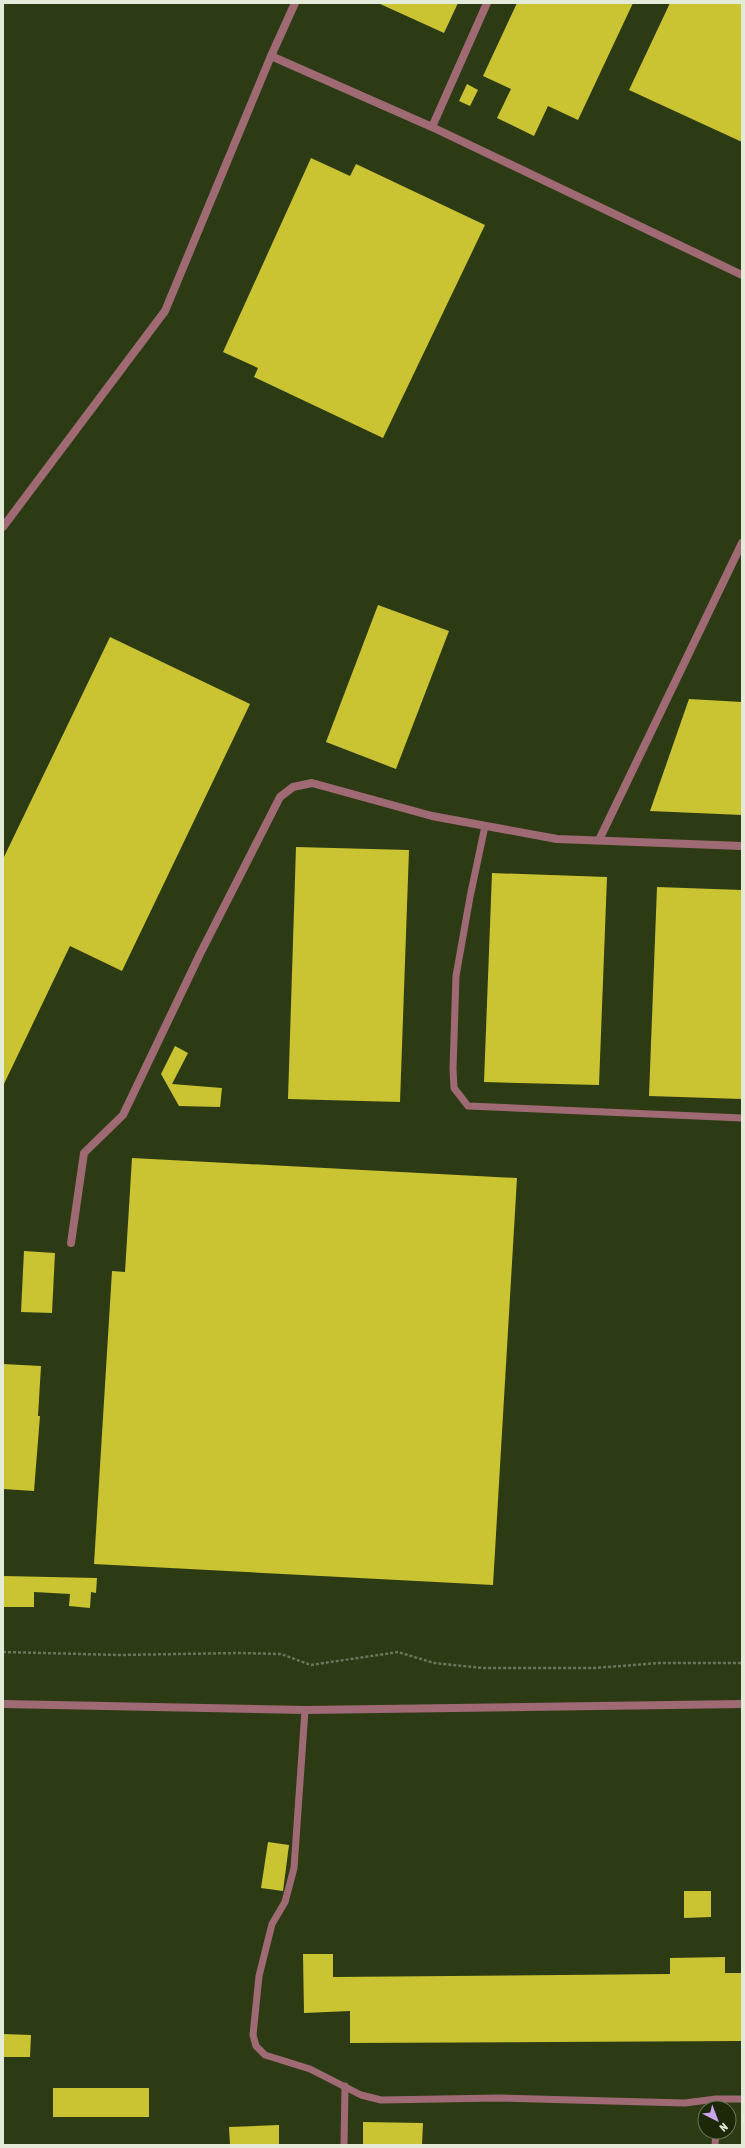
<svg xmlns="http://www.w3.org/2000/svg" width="745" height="2148" viewBox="0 0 745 2148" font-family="'Asap Condensed',sans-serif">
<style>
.built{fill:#2d3b14;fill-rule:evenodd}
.building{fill:#cac332}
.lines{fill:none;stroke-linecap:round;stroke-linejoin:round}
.path{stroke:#6b755a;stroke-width:2.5;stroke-dasharray:3 2;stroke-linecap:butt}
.lane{stroke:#a06a75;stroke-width:7}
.street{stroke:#a06a75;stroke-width:8}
</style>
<rect width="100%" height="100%" fill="#273313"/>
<path class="built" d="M3,3h739v2142h-739zM705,2108h24v24h-24z"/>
<g class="building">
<polygon points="378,3 458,3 444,33"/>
<polygon points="517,3 633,3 578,120 548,106 534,136 497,118 511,89 483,76"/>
<polygon points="670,3 742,3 742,142 629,90"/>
<polygon points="467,84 478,90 470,106 459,101"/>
<polygon points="311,158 350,176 356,164 485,225 383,438 254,377 258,368 223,352"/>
<polygon points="378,605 449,631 396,769 326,742"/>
<polygon points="110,637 250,704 122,971 70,946 3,1086 3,859"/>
<polygon points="689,699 742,702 742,815 650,811"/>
<polygon points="296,847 409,850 400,1102 288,1099"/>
<polygon points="492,873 607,877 599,1085 484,1082"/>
<polygon points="657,887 742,890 742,1099 649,1096"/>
<polygon points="175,1046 188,1053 172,1084 222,1088 220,1107 179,1106 161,1074"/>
<polygon points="132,1158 517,1178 493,1585 94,1564 112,1271 125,1272"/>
<polygon points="24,1251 55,1253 52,1313 21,1312"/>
<polygon points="3,1364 41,1366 38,1416 40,1416 34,1491 3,1489"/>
<polygon points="3,1576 97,1578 96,1593 91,1592 90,1608 69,1606 70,1594 34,1592 34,1607 3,1607"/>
<polygon points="268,1842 289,1845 283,1891 261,1888"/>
<polygon points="684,1891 711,1891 711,1917 684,1918"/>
<polygon points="303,1954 333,1954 333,1977 670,1974 670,1958 725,1957 725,1973 742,1973 742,2041 350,2043 350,2011 304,2013"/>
<polygon points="3,2034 31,2035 30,2057 3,2057"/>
<rect x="53" y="2088" width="96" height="29"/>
<polygon points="363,2122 423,2123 422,2145 363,2145"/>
<polygon points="279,2125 279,2145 230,2145 229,2127"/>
</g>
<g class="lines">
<polyline class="path" points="3,1652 120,1655 240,1653 281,1654 311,1665 398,1652 434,1663 484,1668 594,1668 659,1663 742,1663"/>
<g class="lane">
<polyline points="485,826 470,897 456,976 453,1069 454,1088 468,1106 742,1118"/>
<polyline points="305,1710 294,1868 285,1902 272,1924 259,1976 253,2035 256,2046 265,2055 310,2069 361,2095 381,2100 499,2098 685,2103 716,2099 742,2099"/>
<polyline points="344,2145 345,2086"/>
<polyline points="715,2145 716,2132"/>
</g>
<g class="street">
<polyline points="271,56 432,127 742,275"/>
<polyline points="432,127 487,3"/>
<polyline points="3,527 165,311 271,56 295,3"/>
<polyline points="599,840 742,543"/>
<polyline points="71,1243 84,1153 123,1115 200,954 280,797 293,787 312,783 432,816 557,839 742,846"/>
<polyline points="3,1704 305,1710 742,1704"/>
</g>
</g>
<rect width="745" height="2148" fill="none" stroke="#e3ebd8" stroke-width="8"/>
<g transform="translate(717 2120) rotate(138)"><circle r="19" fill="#1d2809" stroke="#6c765c"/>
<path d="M0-3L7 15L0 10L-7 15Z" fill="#c9a5ee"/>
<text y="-6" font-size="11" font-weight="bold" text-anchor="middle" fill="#e3ebd8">N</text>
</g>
</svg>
